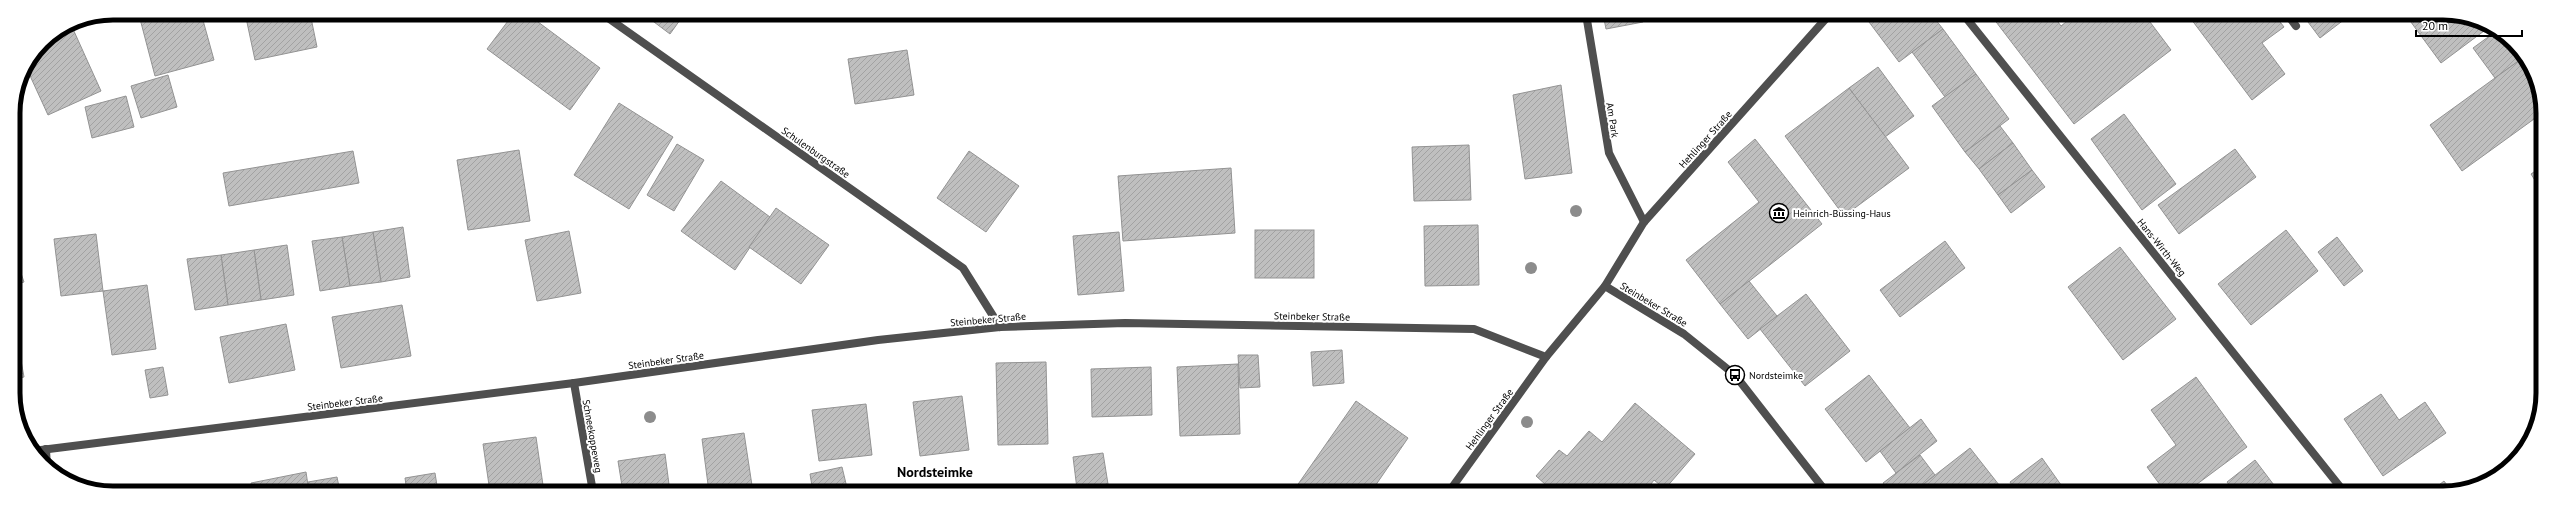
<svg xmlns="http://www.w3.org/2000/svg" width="2556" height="506" viewBox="0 0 2556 506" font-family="'PT Sans',sans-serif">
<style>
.building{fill:url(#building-hatch);stroke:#939393}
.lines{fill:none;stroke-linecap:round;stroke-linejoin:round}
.service{stroke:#4f4f4f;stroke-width:8}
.minor{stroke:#4f4f4f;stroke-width:8}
.tertiary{stroke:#4f4f4f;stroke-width:8}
.tree{fill:#8c8c8c}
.labels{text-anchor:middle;stroke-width:4;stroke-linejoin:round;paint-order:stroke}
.street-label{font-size:10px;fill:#000;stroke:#fff}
.poi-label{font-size:10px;fill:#000;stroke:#fff;text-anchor:start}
.district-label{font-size:14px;font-weight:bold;fill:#000;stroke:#fff}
.rim{fill:none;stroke:#000;stroke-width:5}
</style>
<defs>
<pattern id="building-hatch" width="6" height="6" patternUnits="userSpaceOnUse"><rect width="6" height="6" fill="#bfbfbf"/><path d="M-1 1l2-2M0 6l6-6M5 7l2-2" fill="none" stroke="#a2a2a2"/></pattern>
</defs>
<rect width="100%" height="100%" fill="#fff"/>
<g class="building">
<polygon points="145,13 201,13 214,60 155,76 139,15"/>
<polygon points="245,13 310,13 317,47 255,60"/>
<polygon points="514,13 526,13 600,68 570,110 487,49"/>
<polygon points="642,13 685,13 670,34"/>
<polygon points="1603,14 1641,14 1643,22 1606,29"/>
<polygon points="1863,14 1931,14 1943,29 1899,62"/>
<polygon points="1990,14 2052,14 2061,26 2076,14 2144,14 2171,50 2074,124"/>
<polygon points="2190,14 2274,14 2284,27 2262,43 2285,74 2252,100 2188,15"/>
<polygon points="2302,14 2341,14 2345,19 2320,38"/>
<polygon points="2405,14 2456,14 2488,28 2441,63"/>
<polygon points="73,29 101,91 48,115 26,67 42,43"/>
<polygon points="1943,29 1976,74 1945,97 1912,52"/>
<polygon points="2495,32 2509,38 2524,57 2495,78 2473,48"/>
<polygon points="907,50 914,95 855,104 848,59"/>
<polygon points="2524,57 2529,63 2541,93 2541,114 2462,171 2430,125"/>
<polygon points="1878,67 1914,116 1885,137 1849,88"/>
<polygon points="1976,74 2009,119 1965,152 1932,106"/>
<polygon points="168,75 177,107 141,118 131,86"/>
<polygon points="1561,85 1572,173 1525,179 1513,95"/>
<polygon points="1849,88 1909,168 1844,216 1785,136"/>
<polygon points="126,96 134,127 92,138 85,107"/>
<polygon points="619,103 673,137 629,209 574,175"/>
<polygon points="2124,114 2176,184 2142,210 2091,139"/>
<polygon points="2000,126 2013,143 1979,169 1965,152"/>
<polygon points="1755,139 1822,224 1720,304 1686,260 1759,202 1728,162"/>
<polygon points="2013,143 2032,170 1998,195 1979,169"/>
<polygon points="677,144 704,160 674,211 647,195"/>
<polygon points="1469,145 1471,200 1414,201 1412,147"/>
<polygon points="2235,149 2256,177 2179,234 2158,205"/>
<polygon points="519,150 530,221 468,230 457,160"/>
<polygon points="353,151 359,183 229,206 223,173"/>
<polygon points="969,151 1019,186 986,232 937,198"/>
<polygon points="2541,167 2541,190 2531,174"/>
<polygon points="1231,168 1235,233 1123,241 1118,176"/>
<polygon points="2032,170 2045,187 2011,213 1998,195"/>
<polygon points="721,181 770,217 735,270 681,231"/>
<polygon points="776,208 829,245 801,284 749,247"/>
<polygon points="1478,225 1479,285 1425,286 1424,226"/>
<polygon points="403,227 410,277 381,282 373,232"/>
<rect x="1255" y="230" width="59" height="48"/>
<polygon points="2286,230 2318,271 2251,325 2218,284"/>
<polygon points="569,231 581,293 537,301 525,240"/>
<polygon points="373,232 381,282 350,286 342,237"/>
<polygon points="1119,232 1124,291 1078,295 1073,236"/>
<polygon points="96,234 103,291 61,296 54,239"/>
<polygon points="342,237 350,286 320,291 312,241"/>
<polygon points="2337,237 2363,271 2344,286 2318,252"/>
<polygon points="1945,241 1965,268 1900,317 1880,290"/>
<polygon points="287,245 294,295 261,300 254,250"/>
<polygon points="2120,247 2176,319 2123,360 2068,287"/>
<polygon points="254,250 261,300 228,305 221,255"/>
<polygon points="14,253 24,282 14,285"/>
<polygon points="221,255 228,305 195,310 187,259"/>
<polygon points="1749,281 1777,316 1748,339 1720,304"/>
<polygon points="147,285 156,349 112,355 103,291"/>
<polygon points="1806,294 1850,351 1805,386 1760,329"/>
<polygon points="402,305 411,356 341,368 332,317"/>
<polygon points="14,322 24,377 15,379"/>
<polygon points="286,324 295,370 229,383 220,337"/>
<polygon points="1342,350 1344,383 1313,386 1311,352"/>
<polygon points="1238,355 1258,355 1260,387 1240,388"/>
<polygon points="1046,362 1048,444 998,445 996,363"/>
<polygon points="1238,364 1240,434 1180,436 1177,367"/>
<polygon points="163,367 168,395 150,398 145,370"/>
<polygon points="1151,367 1152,415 1092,417 1091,369"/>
<polygon points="1869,375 1910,428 1866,462 1825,409"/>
<polygon points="2196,377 2247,447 2185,493 2166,493 2147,467 2176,445 2151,410"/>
<polygon points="2381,394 2399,420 2425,402 2446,433 2383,476 2344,419"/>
<polygon points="962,396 969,450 920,456 913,402"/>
<polygon points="1356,401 1408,438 1371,492 1297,492 1294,490"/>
<polygon points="1635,403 1695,454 1665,489 1654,480 1644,493 1555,493 1536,476 1559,450 1567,456 1589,431 1602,442"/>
<polygon points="866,404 872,455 819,461 812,410"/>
<polygon points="1921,419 1937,441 1896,473 1880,451"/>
<polygon points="744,433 753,492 709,492 702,439"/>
<polygon points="536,437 544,492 490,492 483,444"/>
<polygon points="1970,448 2003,490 2000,493 1912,493"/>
<polygon points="1103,453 1108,484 1077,489 1073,457"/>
<polygon points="665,454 670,492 623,492 618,461"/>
<polygon points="1920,455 1935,475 1912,493 1890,493 1883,483"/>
<polygon points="2042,458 2066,492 2017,493 2010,482"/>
<polygon points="2255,460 2280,493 2235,493 2227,482"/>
<polygon points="842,467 848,492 813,492 810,474"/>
<polygon points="306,472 309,492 253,492 251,483"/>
<polygon points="435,473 438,492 407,492 405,478"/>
<polygon points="337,477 340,492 310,492 308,482"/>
<polygon points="2444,481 2452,492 2429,493"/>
</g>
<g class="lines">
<polyline class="service" points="2287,14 2296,26"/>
<g class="minor">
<polyline points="601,13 963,268 1000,327"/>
<polyline points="1586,14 1609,153 1644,222"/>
<polyline points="1963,14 2345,493"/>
<polyline points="1605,286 1644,222 1830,14"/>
<polyline points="574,383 593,492"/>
<polyline points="46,449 47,468"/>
<polyline points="1448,493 1546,357"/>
</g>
<polyline class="tertiary" points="33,451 574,383 878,340 1000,327 1125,323 1474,329 1546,357 1605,286 1684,334 1735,375 1827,493"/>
</g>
<g class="tree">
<circle cx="1576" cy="211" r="6"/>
<circle cx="1531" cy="268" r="6"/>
<circle cx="650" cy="417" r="6"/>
<circle cx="1527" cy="422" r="6"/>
</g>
<defs>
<symbol id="museum-ring" viewBox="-11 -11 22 22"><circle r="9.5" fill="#fff" stroke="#000" stroke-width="1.5"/><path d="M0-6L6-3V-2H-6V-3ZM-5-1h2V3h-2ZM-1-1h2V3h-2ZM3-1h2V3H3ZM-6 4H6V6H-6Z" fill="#000"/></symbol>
<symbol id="bus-ring" viewBox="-11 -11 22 22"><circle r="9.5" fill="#fff" stroke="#000" stroke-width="1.5"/><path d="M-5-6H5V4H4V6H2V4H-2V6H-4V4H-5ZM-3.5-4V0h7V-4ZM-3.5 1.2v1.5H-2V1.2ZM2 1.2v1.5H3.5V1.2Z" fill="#000"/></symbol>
</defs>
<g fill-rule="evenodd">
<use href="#museum-ring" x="1768" y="202" width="22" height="22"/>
<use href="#bus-ring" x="1724" y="364" width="22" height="22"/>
</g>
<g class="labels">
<g class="street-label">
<text transform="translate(1613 120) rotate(81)" y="4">Am Park</text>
<text transform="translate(1705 139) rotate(-48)" y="4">Hehlinger Straße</text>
<text transform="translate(816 152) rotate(35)" y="4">Schulenburgstraße</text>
<text transform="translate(2162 247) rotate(51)" y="4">Hans-Wirth-Weg</text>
<text transform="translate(1654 304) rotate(31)" y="4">Steinbeker Straße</text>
<text transform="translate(1312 316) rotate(1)" y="4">Steinbeker Straße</text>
<text transform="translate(988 319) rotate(-5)" y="4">Steinbeker Straße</text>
<text transform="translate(666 360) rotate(-8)" y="4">Steinbeker Straße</text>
<text transform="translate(345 402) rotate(-7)" y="4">Steinbeker Straße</text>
<text transform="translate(1489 419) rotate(-54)" y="4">Hehlinger Straße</text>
<text transform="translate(593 436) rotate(80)" y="4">Schneekoppeweg</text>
</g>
<g class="poi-label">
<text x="1793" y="217">Heinrich-Büssing-Haus</text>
<text x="1749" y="379">Nordsteimke</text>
</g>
<g class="district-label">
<text x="935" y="477">Nordsteimke</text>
</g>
</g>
<path d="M0 0H2556V506H0ZM113 20H2443A93 93 0 0 1 2536 113V393A93 93 0 0 1 2443 486H113A93 93 0 0 1 20 393V113A93 93 0 0 1 113 20Z" fill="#fff" fill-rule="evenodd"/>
<path class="rim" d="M113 20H2443A93 93 0 0 1 2536 113V393A93 93 0 0 1 2443 486H113A93 93 0 0 1 20 393V113A93 93 0 0 1 113 20Z"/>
<path d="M2416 30v6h106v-6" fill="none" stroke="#000000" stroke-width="2"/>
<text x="2422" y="30" font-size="12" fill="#000000" stroke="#ffffff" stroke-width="3" paint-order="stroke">20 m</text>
</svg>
